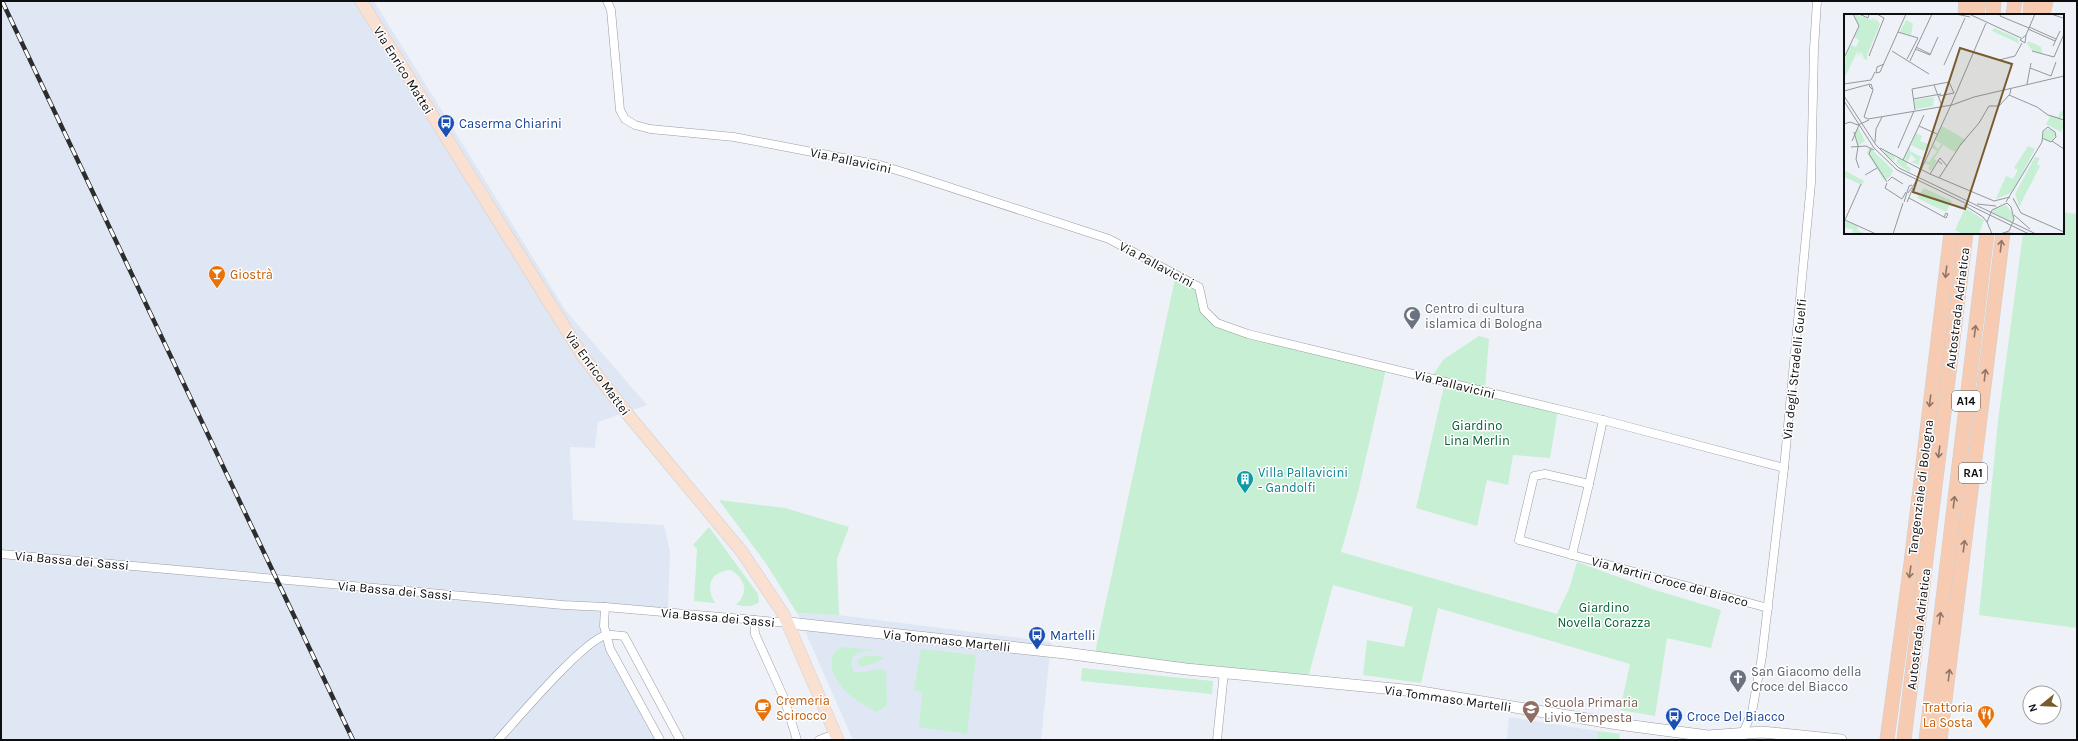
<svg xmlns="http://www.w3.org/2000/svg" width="2078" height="741" viewBox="0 0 2078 741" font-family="Karla,sans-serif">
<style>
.built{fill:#e0e7f4}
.green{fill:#c6efd3}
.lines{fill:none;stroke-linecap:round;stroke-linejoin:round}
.street-casing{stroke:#999ca2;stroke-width:9}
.secondary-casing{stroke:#999ca2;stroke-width:12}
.primary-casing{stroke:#cfcfcf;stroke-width:13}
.highway-casing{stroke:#cfcfcf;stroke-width:15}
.street{stroke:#fff;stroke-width:8}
.secondary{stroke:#fff;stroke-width:11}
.primary{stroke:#fae0d1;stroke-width:12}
.highway{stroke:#f7cbb2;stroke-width:14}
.rail-casing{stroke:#2b2d2f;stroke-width:4.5}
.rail{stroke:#fff;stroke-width:3;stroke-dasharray:9;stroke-linecap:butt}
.oneway{stroke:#8e7669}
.labels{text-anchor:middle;stroke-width:3;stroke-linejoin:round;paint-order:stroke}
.shield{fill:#fff;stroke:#565658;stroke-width:1}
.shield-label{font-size:12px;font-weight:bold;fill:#0d0e10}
.street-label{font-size:13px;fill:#0d0e10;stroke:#fff}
.transit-label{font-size:13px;fill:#164399;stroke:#fff;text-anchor:start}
.food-label{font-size:13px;fill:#c56008;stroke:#fff;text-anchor:start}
.worship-label{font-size:13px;fill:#5b616d;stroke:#fff;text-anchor:start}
.park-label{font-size:13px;fill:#076237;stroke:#fff}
.culture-label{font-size:13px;fill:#0d838f;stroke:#fff;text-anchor:start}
.education-label{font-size:13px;fill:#785e54;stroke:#fff;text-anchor:start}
.inset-road{fill:none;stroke:#94979b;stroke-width:1}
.view{fill:#785c2f;fill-opacity:0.15;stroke:#785c2f;stroke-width:2}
.inset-edge{fill:none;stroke:#0d0e10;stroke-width:2}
</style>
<rect width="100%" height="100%" fill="#eef2f8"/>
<g class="built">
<polygon points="1,1 374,1 566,311 647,405 598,422 595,448 570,447 573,520 664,525 670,552 668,609 611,605 602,626 663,740 1,740"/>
<polygon points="797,613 839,615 1051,642 1041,740 853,740"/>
<polygon points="1509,717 1598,731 1597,740 1507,740"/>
</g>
<g class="green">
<polygon points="2063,212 2077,214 2077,628 1979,615 1998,421 2023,233 2063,233"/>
<polygon points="1176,274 1199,287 1204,310 1217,323 1384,364 1385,374 1358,492 1341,552 1557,614 1569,589 1577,562 1652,589 1721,610 1711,648 1667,638 1655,716 1620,710 1630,664 1438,608 1421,683 1363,675 1367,640 1404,647 1413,607 1333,585 1309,674 1292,679 1095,653"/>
<polygon points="1479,336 1489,339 1485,388 1433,375 1444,359"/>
<polygon points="1445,382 1558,410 1550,458 1513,455 1508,485 1487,480 1477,526 1416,508"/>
<polygon points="719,500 785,508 849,527 837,559 839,615 797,613 765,562"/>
<path d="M709,527l49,67 1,8c-7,6 -15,4 -23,3 13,-12 10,-27 -6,-35 -21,2 -24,17 -15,33l-21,-2 3,-52 -4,-4z"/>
<path d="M846,647l32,4c-16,0 -31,-1 -25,20 11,5 21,-5 33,0l1,34 -10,7c-20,-10 -49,-28 -45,-54 2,-8 7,-10 14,-11z"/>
<polygon points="921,649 976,655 967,734 919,727 922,693 914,690"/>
<polygon points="864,656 879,656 884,658 875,663 862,667 858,664 857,661"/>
<polygon points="1082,668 1213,681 1212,694 1081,681"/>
<polygon points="1598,731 1620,734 1619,740 1597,740"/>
</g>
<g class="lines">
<defs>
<g id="street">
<polyline points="607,1 611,10 620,110 625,119 635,125 650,129 734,137 880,165 906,173 1109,239 1199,287 1204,310 1217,323 1248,334 1603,420 1784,468"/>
<polyline points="1589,484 1572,555 1768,608"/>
<polyline points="1,554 563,605 605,607 789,623"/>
<polyline points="1572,555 1519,540 1534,476 1545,474 1589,484 1603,420"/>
<polyline points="605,607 604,626 610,649 660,740"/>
<polyline points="754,620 755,634 784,698 797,740"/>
<path d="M498,740c19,-21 85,-99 108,-105 5,-1 13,1 18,1l56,104"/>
<polyline points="819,740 835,734"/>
<polyline points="1217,740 1224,672"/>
<polyline points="1740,740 1752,712 1762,656 1784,468 1811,183 1814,49 1817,1"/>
</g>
<polyline id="secondary" points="789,623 1065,653 1186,669 1415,691 1618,724 1708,736 1762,732 1841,740"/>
<polyline id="primary" points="361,1 582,355 625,411 742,552 784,615 838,740"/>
<g id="highway">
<polyline points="1965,15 1966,1"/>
<polyline points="1977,15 1979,1"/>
<polyline points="1993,15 1994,1"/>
<polyline points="2013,15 2015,1"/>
<polyline points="2030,15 2031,1"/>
<polyline points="2043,15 2046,1"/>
<polyline points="1887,740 1911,563 1951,233"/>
<polyline points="1904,740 1966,233"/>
<polyline points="1926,740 1987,233"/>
<polyline points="1940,740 2003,233"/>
</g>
</defs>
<use href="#street" class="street-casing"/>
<use href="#secondary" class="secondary-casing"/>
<use href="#primary" class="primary-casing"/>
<use href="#highway" class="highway-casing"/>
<use href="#street" class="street"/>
<use href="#secondary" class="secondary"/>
<use href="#primary" class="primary"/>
<use href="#highway" class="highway"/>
<defs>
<polyline id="rail" points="2,1 353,740"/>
</defs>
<use href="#rail" class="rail-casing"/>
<use href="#rail" class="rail"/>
</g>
<defs><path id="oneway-shaft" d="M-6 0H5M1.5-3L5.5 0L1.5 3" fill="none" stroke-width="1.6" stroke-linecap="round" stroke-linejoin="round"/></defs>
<g class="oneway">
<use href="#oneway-shaft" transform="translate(2001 246) rotate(-83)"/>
<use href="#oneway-shaft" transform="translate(1946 272) rotate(97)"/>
<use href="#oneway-shaft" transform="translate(1975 331) rotate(-83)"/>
<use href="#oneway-shaft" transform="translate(1985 375) rotate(-83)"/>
<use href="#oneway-shaft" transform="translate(1930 401) rotate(97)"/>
<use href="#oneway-shaft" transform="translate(1939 452) rotate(97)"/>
<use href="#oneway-shaft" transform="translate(1954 502) rotate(-83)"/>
<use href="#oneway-shaft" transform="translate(1964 546) rotate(-83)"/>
<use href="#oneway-shaft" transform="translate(1910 572) rotate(98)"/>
<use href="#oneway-shaft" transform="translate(1940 618) rotate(-83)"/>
<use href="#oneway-shaft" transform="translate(1949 675) rotate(-83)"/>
</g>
<defs>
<symbol id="bus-pin" viewBox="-11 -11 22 30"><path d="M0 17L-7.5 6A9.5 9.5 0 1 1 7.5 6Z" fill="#1a4fb4" stroke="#fff"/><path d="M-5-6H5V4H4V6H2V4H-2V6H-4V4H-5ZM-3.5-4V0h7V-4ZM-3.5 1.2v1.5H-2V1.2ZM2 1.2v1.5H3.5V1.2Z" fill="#fff"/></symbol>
<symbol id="bar-pin" viewBox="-11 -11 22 30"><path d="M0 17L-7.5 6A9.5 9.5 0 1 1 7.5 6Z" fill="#e8710a" stroke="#fff"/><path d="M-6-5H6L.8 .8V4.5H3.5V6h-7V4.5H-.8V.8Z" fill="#fff"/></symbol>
<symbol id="mosque-pin" viewBox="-11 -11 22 30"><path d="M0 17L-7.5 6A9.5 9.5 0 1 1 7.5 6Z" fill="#6b7280" stroke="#fff"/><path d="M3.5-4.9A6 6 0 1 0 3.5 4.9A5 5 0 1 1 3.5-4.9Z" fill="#fff"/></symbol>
<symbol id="building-pin" viewBox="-11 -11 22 30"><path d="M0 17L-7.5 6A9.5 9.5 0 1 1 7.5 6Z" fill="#0f9aa8" stroke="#fff"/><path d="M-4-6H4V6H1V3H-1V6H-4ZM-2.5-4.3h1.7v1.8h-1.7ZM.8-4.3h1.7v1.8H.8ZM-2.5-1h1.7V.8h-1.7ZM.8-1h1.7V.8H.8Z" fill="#fff"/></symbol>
<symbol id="church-pin" viewBox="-11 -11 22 30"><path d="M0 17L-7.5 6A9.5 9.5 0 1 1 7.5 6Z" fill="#6b7280" stroke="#fff"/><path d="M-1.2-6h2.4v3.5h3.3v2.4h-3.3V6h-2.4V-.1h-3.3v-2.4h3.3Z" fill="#fff"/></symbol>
<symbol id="cafe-pin" viewBox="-11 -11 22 30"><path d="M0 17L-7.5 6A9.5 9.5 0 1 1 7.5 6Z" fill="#e8710a" stroke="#fff"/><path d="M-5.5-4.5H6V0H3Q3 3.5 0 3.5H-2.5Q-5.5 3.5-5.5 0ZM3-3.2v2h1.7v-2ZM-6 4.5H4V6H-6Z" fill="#fff"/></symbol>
<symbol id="school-pin" viewBox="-11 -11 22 30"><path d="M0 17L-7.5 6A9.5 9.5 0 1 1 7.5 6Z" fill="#8d6e63" stroke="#fff"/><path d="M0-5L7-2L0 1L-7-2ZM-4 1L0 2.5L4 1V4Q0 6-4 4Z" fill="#fff"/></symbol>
<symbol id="restaurant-pin" viewBox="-11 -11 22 30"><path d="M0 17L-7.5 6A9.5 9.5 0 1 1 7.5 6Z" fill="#e8710a" stroke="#fff"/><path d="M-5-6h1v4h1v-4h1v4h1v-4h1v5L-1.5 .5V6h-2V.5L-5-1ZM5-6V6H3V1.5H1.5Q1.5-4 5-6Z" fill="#fff"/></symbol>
</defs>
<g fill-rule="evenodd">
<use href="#bus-pin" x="436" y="113" width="20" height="27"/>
<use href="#bar-pin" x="207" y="264" width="20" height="27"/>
<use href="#mosque-pin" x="1402" y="305" width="20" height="27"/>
<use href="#building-pin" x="1235" y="469" width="20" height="27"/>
<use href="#bus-pin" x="1027" y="625" width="20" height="27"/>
<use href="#church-pin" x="1728" y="668" width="20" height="27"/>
<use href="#cafe-pin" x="753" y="697" width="20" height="27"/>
<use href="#school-pin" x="1521" y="699" width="20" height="27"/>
<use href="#restaurant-pin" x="1976" y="704" width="20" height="27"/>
<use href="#bus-pin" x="1664" y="706" width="20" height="27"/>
</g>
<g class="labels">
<g class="shield">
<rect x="1952" y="391" width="28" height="20" rx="3"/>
<rect x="1959" y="463" width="28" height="20" rx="3"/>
</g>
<g class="shield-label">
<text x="1966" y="405">A14</text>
<text x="1973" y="477">RA1</text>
</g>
<g class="street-label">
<text transform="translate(404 70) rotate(58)" y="5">Via Enrico Mattei</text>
<text transform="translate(851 160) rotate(12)" y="5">Via Pallavicini</text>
<text transform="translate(1157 264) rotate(28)" y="5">Via Pallavicini</text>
<text transform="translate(1957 308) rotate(-83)" y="5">Autostrada Adriatica</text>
<text transform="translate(1794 369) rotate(-84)" y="5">Via degli Stradelli Guelfi</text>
<text transform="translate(598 373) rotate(54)" y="5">Via Enrico Mattei</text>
<text transform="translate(1455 384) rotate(14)" y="5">Via Pallavicini</text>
<text transform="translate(1920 487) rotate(-83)" y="5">Tangenziale di Bologna</text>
<text transform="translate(72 560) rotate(5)" y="5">Via Bassa dei Sassi</text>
<text transform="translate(1670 581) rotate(15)" y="5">Via Martiri Croce del Biacco</text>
<text transform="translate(395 590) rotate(5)" y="5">Via Bassa dei Sassi</text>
<text transform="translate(718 617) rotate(5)" y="5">Via Bassa dei Sassi</text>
<text transform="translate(1918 629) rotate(-83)" y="5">Autostrada Adriatica</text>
<text transform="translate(947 640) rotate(6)" y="5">Via Tommaso Martelli</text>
<text transform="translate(1448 698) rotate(8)" y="5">Via Tommaso Martelli</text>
</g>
<g class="transit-label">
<text x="459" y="128">Caserma Chiarini</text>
<text x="1050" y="640">Martelli</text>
<text x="1687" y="721">Croce Del Biacco</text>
</g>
<g class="food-label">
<text x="230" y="279">Giostrà</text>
<text x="776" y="705">Cremeria<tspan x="776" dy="15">Scirocco</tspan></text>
<text x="1973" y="712" text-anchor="end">Trattoria<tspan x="1973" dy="15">La Sosta</tspan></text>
</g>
<g class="worship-label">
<text x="1425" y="313">Centro di cultura<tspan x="1425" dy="15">islamica di Bologna</tspan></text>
<text x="1751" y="676">San Giacomo della<tspan x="1751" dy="15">Croce del Biacco</tspan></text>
</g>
<g class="park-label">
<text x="1477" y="430">Giardino<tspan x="1477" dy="15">Lina Merlin</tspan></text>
<text x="1604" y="612">Giardino<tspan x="1604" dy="15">Novella Corazza</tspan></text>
</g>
<g class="culture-label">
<text x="1258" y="477">Villa Pallavicini<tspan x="1258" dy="15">- Gandolfi</tspan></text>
</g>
<g class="education-label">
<text x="1544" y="707">Scuola Primaria<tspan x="1544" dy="15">Livio Tempesta</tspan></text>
</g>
</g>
<g transform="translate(1844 14)">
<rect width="220" height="220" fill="#eef2f8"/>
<path d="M10,0l17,6 4,-2 -2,4 3,-3 4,5 -13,31v5l9,4 -14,-6 -2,-2v-3l-2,3 -1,-3 3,-1 1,5 3,1 -3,-6h-4l-13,27 2,-25 5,-9 5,2 3,-7 -5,-3 5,-10zM62,6l10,5 -3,-1 -2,11 -11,-3zM150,14l23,10 3,6 -28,-13zM184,27l13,6 1,7 -10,-4 -5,-6zM90,83l-1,9 -17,3 -2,-9zM217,97l3,1 -3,6 3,7 -3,7 -15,-8 5,-9 7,2zM98,112l24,14 -11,12 -12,-7 -9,14 3,2 -6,9 -3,-1 2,-3 -5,-3 1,-2 3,1 8,-11 -5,-3 2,-4 4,5 3,-5 -6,-4zM14,113l7,14 -7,5 -3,-14zM199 121a6 6 0 1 1 12 0a6 6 0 1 1-12 0ZM72,119l6,3 -2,5 8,3 -4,7 -13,-6zM66,132v5l15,8 -5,-1 -1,7 -8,-3 5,-2 -5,-6 -3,7 -4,-2zM184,132l7,3 -19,36 -5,8 -15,6 10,-23 7,3 5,-9 -4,-2zM25,133l24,23 -3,7 -6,3 -17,-27zM39,135l12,7 -1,4 2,3 2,-5 9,4v4l4,2 -1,4 -11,-7 -12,-9zM191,143l5,1 -3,6 3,2 -21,41 -4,-13zM0,156l20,11 -2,4 -18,-8zM80,174l28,13 -6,11 -29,-14zM162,191l8,11 -2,6 -20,-10 2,-3zM121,194l19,12 -5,14h-17l-7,-4zM0,206l14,6 -1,4 9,4h-14l1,-5 -9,-1z" fill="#c6efd3"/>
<path class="inset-road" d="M15,0l9,4 1,-4M112,0l14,3M125,0l52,24M157,0l-1,2 29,12M207,0l12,4M185,13l27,12M184,15l27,12M54,18l20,6M176,26l6,-5 9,-21M176,26l5,3 1,-8M209,32l7,-15M72,33l14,7M71,35l15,6 8,-18M48,37l37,23M188,37l22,6 10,-23M25,42l15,-38 -7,-4M0,44l15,-32 -6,-12M63,45l11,-21M155,46l16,-4 7,-13M66,47l22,-47M40,50l-7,3 -1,6 4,-1 26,-58M100,51l21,-47M186,54l21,8M207,62l5,-14M0,70l27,-4 4,-8M183,70l4,-21M90,71l8,21M0,77l26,-7M165,81l28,12 11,8 16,5M0,82l32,49 23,23 137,66M69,85l28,-5M0,87l30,47 23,22 132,64M107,91l35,-82M71,96l-3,-21 37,-7 5,11 -15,3M20,103l4,2 84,-14 22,-8 90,-21M20,103l9,-27 -2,-6 -2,2 3,3M0,110l6,-2 8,3 11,-5M75,112l5,-11M10,118l4,14M8,127l7,-16M208,127l12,8M31,128l1,-13 6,-12M7,133l15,-1 8,4M14,133l-2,12 3,9M36,134l50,26 64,27 16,-4M54,134l16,-37M27,135l-2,5 18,28M59,146l16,-34 18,8M94,147l2,-3 7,8M86,160l8,-13 4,3M21,161l12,-7M95,164l22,-34 18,-21 10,-17h10l11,-12 1,-6M44,167l4,-4 11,7M43,169l-2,5 17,11 4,-7M64,179l7,-10 36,-78M65,184l35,19M169,184l8,15 43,19M60,188l5,-16 3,-1M63,188l6,-14M162,188l36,-60 1,-11 5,-4 7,5 1,5 -5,5 -9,-4M133,190l19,2M120,191l19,12 4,5M102,199l2,1 -2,4 -2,-1zM170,201l16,14M1,206l16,-36M1,206l31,14M162,219l15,1M49,220l10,-31M148,220l-5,-12 5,-12 15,-7 4,4 3,12 -5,12 -9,3"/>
<path class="view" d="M116,34l52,16 -47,145 -52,-17z"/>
<rect width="220" height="220" class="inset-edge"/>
</g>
<rect width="2078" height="741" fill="none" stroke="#0d0e10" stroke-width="4"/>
<g transform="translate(2042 705) rotate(252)"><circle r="19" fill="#ffffff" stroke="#9e9f9f"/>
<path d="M0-3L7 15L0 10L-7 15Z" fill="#785c2f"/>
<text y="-6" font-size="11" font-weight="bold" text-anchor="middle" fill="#0d0e10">N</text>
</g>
</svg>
